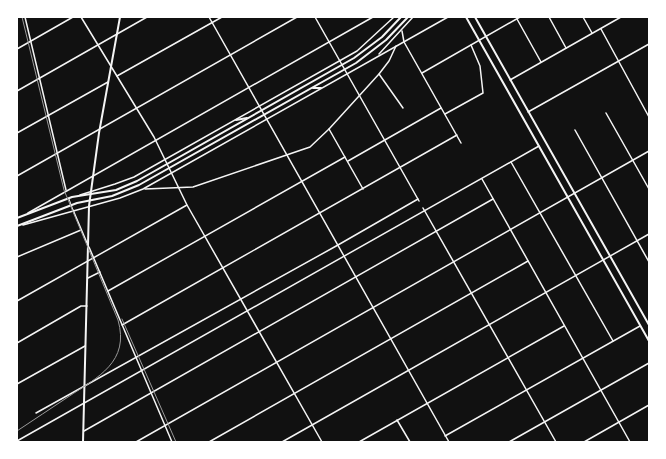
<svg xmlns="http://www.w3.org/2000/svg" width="666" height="459" viewBox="0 0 666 459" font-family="'Noto Sans',sans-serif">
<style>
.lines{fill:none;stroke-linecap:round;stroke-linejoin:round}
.pedestrian{stroke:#f5f5f5;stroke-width:1}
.minor{stroke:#f5f5f5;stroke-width:1.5}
.tertiary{stroke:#f5f5f5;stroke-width:1.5}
.primary{stroke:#f5f5f5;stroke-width:2}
.rail{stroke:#9a9a9a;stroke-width:1}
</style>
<rect width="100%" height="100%" fill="#111"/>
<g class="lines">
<polyline class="pedestrian" points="69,199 73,210"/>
<g class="minor">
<polyline points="81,17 154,137 187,205 322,442"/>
<polyline points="209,17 449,442"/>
<polyline points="315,17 419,201"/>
<polyline points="549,17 566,48"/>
<polyline points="583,17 592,33"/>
<polyline points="517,19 541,62"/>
<polyline points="601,29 649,117"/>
<polyline points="402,31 404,42 461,143"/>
<polyline points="17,49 73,17"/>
<polyline points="379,54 413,17"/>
<polyline points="422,73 520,17"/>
<polyline points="379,74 403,108"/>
<polyline points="117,76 222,17"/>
<polyline points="510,80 621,17"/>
<polyline points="17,91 147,17"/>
<polyline points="528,112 649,44"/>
<polyline points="606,113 649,189"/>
<polyline points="445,114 483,93 480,66 471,45"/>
<polyline points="329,129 363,189"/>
<polyline points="575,130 649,262"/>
<polyline points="17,133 108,82"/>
<polyline points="348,161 441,108"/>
<polyline points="511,162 613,341"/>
<polyline points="17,176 297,17"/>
<polyline points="482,179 630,442"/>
<polyline points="145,189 193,187 310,147 329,129 379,74 389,61 396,46"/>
<polyline points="80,195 115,184 134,177 357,51 394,17"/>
<polyline points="423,208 556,442"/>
<polyline points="28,213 373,17"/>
<polyline points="23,225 120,198 143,189 448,17"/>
<polyline points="17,257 81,230"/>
<polyline points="108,291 345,157"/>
<polyline points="17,301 187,205"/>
<polyline points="122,325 457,135"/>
<polyline points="17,343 81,306 87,306"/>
<polyline points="17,384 85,346"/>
<polyline points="36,413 338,245 418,199"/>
<polyline points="397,420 410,442"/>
<polyline points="84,431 493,199"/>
<polyline points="445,436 640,326"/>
<polyline points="17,441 539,146"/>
<polyline points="136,442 649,151"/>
<polyline points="209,442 528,261"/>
<polyline points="282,442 649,234"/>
<polyline points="359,442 564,326"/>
<polyline points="509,442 649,363"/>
<polyline points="584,442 649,405"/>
</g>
<g class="tertiary">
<polyline points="25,17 66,190"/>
<polyline points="73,210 87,243"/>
<polyline points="89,247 172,442"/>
<polyline points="88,278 100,272"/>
</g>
<g class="primary">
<polyline points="466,17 649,341"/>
<polyline points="475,17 649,325"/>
<polyline points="313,88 321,88"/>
<polyline points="236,120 247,118"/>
<polyline points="17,218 72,197 116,190 137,181 354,58 382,37 401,17"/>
<polyline points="17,226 77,203 112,196 139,185 356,63 386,40 408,17"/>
<polyline points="83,442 89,206 99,133 120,17"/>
</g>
<g class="rail">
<polyline points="122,319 176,442"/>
<path d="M17,431c17,-11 34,-23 51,-34 30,-20 62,-35 50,-77l-54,-130 -42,-173"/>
</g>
</g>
<rect width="666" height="459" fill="none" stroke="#ffffff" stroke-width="36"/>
</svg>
